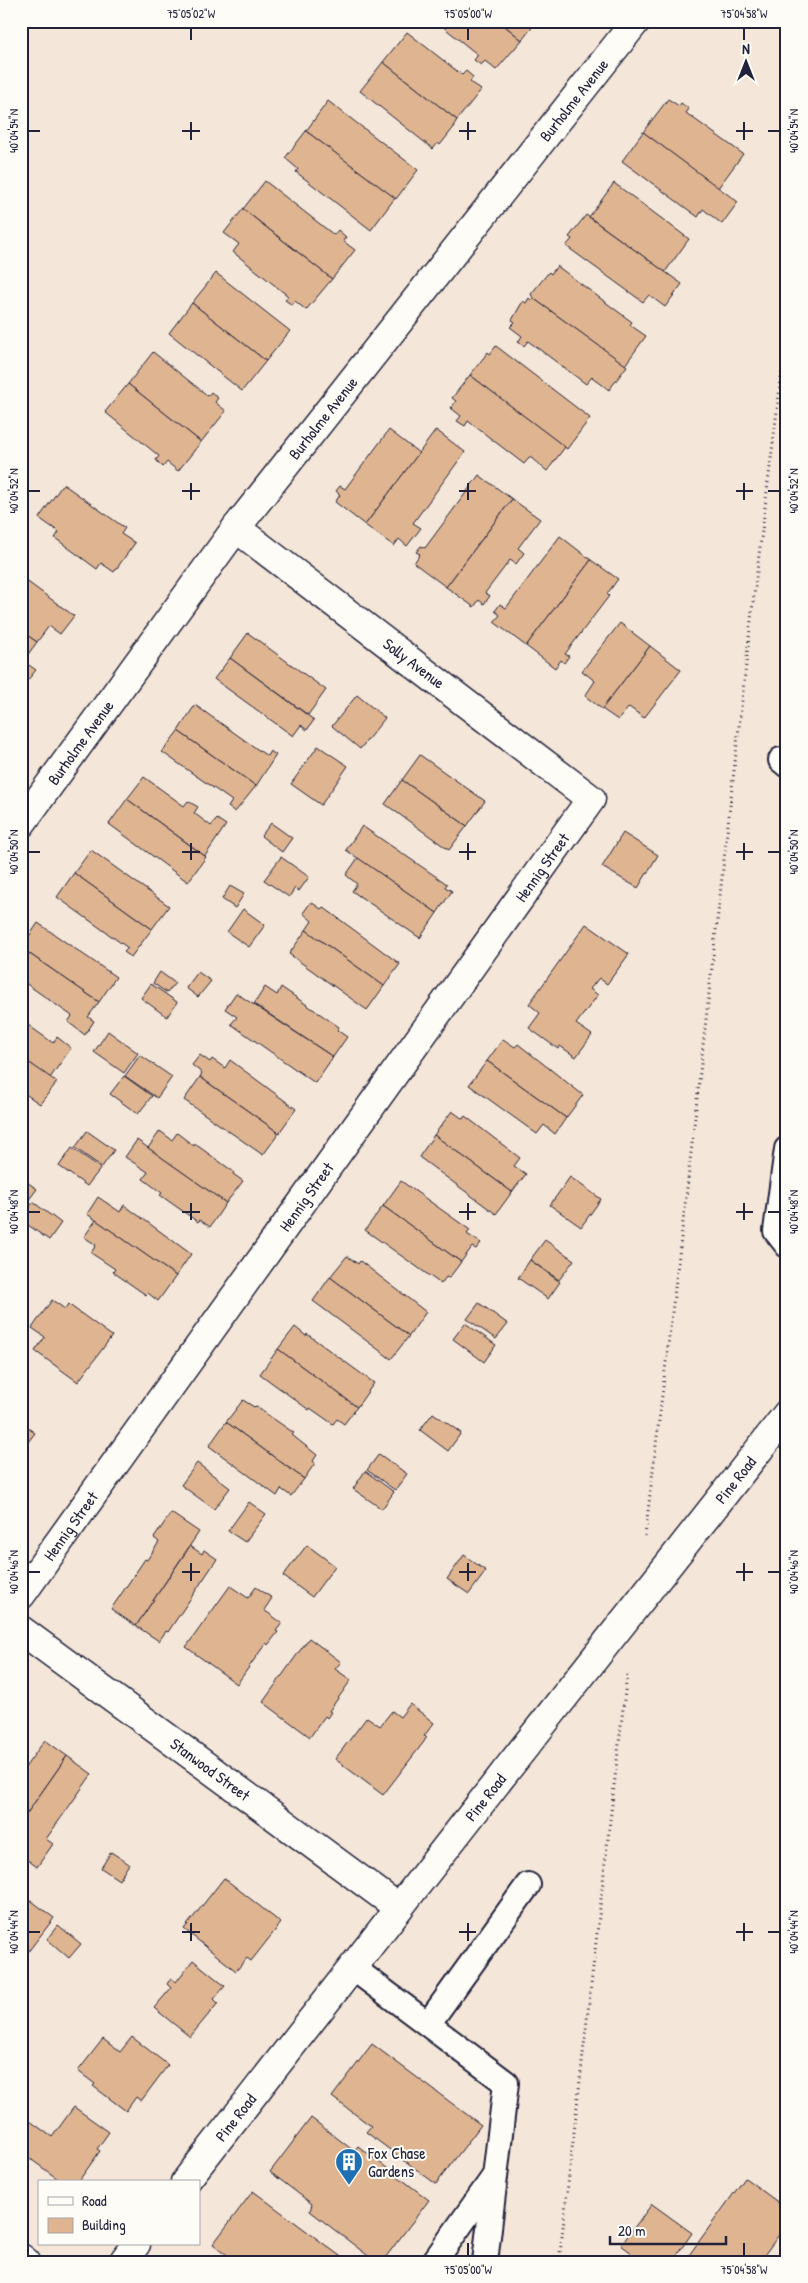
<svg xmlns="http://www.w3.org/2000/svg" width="808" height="2283" viewBox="0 0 808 2283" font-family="'Patrick Hand',sans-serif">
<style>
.building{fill:#dfb490;stroke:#22223b}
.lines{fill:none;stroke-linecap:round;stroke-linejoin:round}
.lane-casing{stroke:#22223b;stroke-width:28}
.street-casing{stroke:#22223b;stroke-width:31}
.secondary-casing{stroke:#22223b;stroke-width:31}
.path{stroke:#22223b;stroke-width:3;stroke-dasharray:1 4;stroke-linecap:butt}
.lane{stroke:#fdfcf7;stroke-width:24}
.street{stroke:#fdfcf7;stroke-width:28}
.secondary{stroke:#fdfcf7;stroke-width:28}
.secondary-bridge-casing{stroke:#22223b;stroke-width:31;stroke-linecap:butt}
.secondary-bridge{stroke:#fdfcf7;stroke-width:28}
.ticks{fill:none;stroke:#22223b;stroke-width:2}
.labels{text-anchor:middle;stroke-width:4;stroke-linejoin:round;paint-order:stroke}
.street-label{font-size:16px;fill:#22223b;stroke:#fdfcf7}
.poi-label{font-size:16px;fill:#22223b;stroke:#fdfcf7;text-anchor:start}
.neatline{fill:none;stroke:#22223b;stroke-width:2}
.ticks-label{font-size:12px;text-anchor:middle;fill:#22223b}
</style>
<rect width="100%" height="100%" fill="#f4e6d8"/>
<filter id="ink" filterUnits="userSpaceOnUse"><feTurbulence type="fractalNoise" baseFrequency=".02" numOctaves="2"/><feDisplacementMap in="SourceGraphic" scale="10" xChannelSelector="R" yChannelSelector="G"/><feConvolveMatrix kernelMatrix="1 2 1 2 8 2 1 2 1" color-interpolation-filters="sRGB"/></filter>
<g filter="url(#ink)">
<g class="building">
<polygon points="436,21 499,21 522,40 496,70 485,61 481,65 474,60 478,55"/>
<polygon points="499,21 537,21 522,40"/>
<polygon points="407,32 462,75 466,71 473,77 470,82 481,90 457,120 383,62"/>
<polygon points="383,62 457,120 453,126 455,126 440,145 438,143 433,149 360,91"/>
<polygon points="668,99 679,106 681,103 689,109 686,113 743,154 718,188 643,132"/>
<polygon points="328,101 418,170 396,199 306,131"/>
<polygon points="306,131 395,198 371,230 296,172 298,169 285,158"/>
<polygon points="643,132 738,202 722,224 703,209 698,217 622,161"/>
<polygon points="265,181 334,235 338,230 346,237 343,241 355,250 332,279 243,209"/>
<polygon points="614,183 689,239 665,272 589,217"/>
<polygon points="243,209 332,279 306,310 295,301 292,305 285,300 288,296 233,252 239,244 224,233"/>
<polygon points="586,215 682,284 665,307 649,295 643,302 566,246 572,239 569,237"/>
<polygon points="557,266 632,322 630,325 646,336 625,365 533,298 531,294 549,272 551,274"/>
<polygon points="216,273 290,331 266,361 192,303"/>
<polygon points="529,298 531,300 533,298 627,366 609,390 592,377 586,384 528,341 524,346 518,342 522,336 510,327 515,322 512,320 523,301 526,303"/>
<polygon points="192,303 266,361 242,391 169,333"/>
<polygon points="496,346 590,418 567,449 470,375 488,352 490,354"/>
<polygon points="153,352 208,396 211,392 218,398 215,402 226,411 201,442 128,384"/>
<polygon points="470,375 565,447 547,471 530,457 524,464 468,421 465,426 457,421 461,416 451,408 456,401 452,398"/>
<polygon points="128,384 201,442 178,471 167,462 163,467 156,460 159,456 105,412"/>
<polygon points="389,430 419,453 365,525 335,502 340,495 336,491 340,486 345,489"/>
<polygon points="436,430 465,452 413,523 421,528 407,546 399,539 394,546 365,525"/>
<polygon points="479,475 512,499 446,587 414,563 420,554 416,552 421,546 425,548"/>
<polygon points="63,484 125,528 121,534 135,543 114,572 101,563 97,569 55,538 59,532 39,518"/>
<polygon points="512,499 540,519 518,548 524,553 516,564 510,560 485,593 490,596 484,604 479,600 474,607 446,587"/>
<polygon points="560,536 591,560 526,646 494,622 500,615 495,611 500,604 506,608"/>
<polygon points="591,560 618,579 607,594 609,596 565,654 569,656 564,663 561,660 555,668 526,646"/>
<polygon points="21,577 74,616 60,634 49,626 37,642 21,631"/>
<polygon points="620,623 650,646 602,709 585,696 595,681 582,671"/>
<polygon points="21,631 37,642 23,661 36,670 22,687"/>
<polygon points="248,633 326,690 308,715 230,658"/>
<polygon points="650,646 681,670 644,718 629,707 618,720 602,709"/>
<polygon points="230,658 314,720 307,730 301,725 293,736 214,679"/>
<polygon points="357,695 385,718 360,749 332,726"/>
<polygon points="195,705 267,756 270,751 276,755 256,786 178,731"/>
<polygon points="178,731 256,786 235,812 228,807 232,801 162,752"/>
<polygon points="318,746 348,766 321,805 291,784"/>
<polygon points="420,755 485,801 467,826 402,780"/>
<polygon points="144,777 184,806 188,801 198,807 194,813 211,826 217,819 226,825 205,856 127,799"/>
<polygon points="402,780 467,826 449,850 385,804"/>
<polygon points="127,799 206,857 188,882 109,824"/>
<polygon points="271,823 292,838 282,852 261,836"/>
<polygon points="362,826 447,884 445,887 452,891 437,913 346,850"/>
<polygon points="623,833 658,855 638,888 602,867"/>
<polygon points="91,850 169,906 152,929 74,873"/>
<polygon points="281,857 309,877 299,891 295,888 289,897 264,880"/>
<polygon points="358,858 437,913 420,938 352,891 357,884 346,875"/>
<polygon points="74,873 152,929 131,957 124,952 128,948 57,897"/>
<polygon points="230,886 244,894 235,908 222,899"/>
<polygon points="311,902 321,909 323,907 400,964 384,986 306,930 312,921 303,913"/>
<polygon points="243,909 265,925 249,947 227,932"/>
<polygon points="38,923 116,977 99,1002 21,948"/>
<polygon points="586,924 629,954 607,984 599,978 590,989 598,995 576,1024 592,1035 576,1057 560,1046 558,1049 529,1028 540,1013 529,1004"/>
<polygon points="306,930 384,986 367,1010 289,954"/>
<polygon points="21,948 99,1002 88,1017 94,1021 85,1035 68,1022 72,1016 21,980"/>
<polygon points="160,972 175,983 167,993 153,983"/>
<polygon points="198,972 211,981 198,997 186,988"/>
<polygon points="151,984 177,1002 167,1017 141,998"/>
<polygon points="265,987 277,995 281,987 339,1027 337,1030 347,1037 333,1057 254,1004"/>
<polygon points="236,993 333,1057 315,1083 231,1024 237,1017 225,1009"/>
<polygon points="21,1020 53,1043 57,1037 71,1048 50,1078 21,1057"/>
<polygon points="108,1031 138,1053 124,1073 94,1052"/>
<polygon points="503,1039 515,1047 518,1044 583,1095 566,1118 487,1061"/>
<polygon points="140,1055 172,1077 157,1098 125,1076"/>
<polygon points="200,1055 210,1062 212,1059 225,1068 230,1060 296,1109 279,1133 200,1077 202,1073 192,1065"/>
<polygon points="21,1057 57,1082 40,1104 21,1091"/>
<polygon points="487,1061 566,1118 555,1134 544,1125 537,1134 469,1085"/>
<polygon points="124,1076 152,1096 138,1114 110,1094"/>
<polygon points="200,1077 279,1133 263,1155 184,1100"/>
<polygon points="452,1111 463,1119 465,1116 520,1158 514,1166 526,1174 512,1192 434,1135"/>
<polygon points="87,1131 114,1150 102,1167 75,1148"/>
<polygon points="160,1131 172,1140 177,1133 194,1146 195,1144 234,1172 233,1174 243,1181 226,1203 148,1148"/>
<polygon points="434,1135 512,1192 496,1214 419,1157"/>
<polygon points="137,1140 226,1203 210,1227 200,1220 198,1222 160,1195 162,1193 143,1179 148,1172 125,1157"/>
<polygon points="72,1148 101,1168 87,1186 59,1166"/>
<polygon points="570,1177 601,1199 581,1227 550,1205"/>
<polygon points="21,1178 37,1189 21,1210"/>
<polygon points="401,1181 470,1230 467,1234 481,1243 476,1249 472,1247 461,1262 383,1206"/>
<polygon points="98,1197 120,1212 124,1205 191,1254 176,1276 87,1214"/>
<polygon points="33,1202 61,1223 49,1240 21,1220"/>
<polygon points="383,1206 461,1262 449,1278 446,1277 441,1284 365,1230"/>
<polygon points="96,1220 176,1276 158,1301 148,1293 146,1295 113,1272 115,1269 91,1253 96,1245 84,1237"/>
<polygon points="545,1240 574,1260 559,1280 530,1260"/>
<polygon points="347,1256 358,1264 360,1261 426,1312 409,1336 330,1277"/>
<polygon points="530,1260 560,1282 548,1299 518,1278"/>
<polygon points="330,1277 409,1336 391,1359 313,1301"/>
<polygon points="52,1300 65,1309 68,1304 112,1336 78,1382 35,1351 45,1337 32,1328"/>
<polygon points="479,1303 508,1324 496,1339 467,1319"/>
<polygon points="465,1323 496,1345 484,1362 453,1339"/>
<polygon points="295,1327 306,1336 307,1334 374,1383 357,1407 278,1349"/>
<polygon points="278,1349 357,1407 344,1424 337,1419 333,1424 310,1408 309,1410 260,1374"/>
<polygon points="243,1400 254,1407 255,1406 294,1433 292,1435 317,1455 313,1461 315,1463 304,1479 226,1422"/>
<polygon points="433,1413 461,1433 448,1451 420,1430"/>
<polygon points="226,1422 304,1479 291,1496 281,1489 277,1496 209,1446"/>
<polygon points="21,1423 35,1433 21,1451"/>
<polygon points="379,1454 407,1474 395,1490 367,1470"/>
<polygon points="197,1463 230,1488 214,1509 181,1485"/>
<polygon points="365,1471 394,1492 382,1509 353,1489"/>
<polygon points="249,1502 266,1514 245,1542 228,1531"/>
<polygon points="171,1513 199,1532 136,1626 111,1609 145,1559 147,1560 159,1542 154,1538"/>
<polygon points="307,1545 335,1566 312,1597 283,1576"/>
<polygon points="190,1546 202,1554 204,1550 217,1559 168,1632 166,1631 159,1641 136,1626"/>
<polygon points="464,1555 486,1571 469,1594 447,1579"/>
<polygon points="230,1586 248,1598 256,1587 272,1598 264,1610 282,1623 276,1631 278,1632 268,1645 266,1643 237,1684 186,1647"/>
<polygon points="309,1638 341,1662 335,1669 351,1680 329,1711 331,1712 327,1718 325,1716 310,1737 263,1702"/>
<polygon points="410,1704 434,1723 424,1736 427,1737 423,1743 383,1795 335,1759 367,1717 380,1726 392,1711 400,1717"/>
<polygon points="45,1740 67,1756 21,1822 21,1773"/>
<polygon points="67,1756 92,1774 46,1839 53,1844 37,1867 21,1855 21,1822"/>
<polygon points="111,1852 129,1864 119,1880 101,1868"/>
<polygon points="224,1878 281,1923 251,1961 247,1958 236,1971 184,1929"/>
<polygon points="24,1895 54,1918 24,1957 21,1954 21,1898"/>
<polygon points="58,1925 81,1944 69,1958 47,1939"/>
<polygon points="193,1960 225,1986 214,1999 218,2003 190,2037 154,2008 171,1988 167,1984 171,1978 176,1982"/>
<polygon points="132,2037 168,2065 141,2101 136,2097 126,2111 93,2086 95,2084 78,2071 103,2039 120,2052"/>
<polygon points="372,2044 481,2125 436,2184 366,2132 371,2126 332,2097"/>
<polygon points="74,2107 109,2132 97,2149 100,2151 78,2182 62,2182 21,2152 21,2132 30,2121 52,2137"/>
<polygon points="311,2118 354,2151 358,2146 429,2200 382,2262 376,2262 310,2211 312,2204 270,2172"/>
<polygon points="745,2178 787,2209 787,2224 759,2262 684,2262"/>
<polygon points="253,2191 348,2262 236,2262 213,2244"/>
<polygon points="652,2204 692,2233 672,2262 644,2262 621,2245"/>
</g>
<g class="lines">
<defs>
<g id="lane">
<polyline points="781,760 787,765"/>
<polyline points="787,1149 776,1231 787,1245"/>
<polyline points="353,1968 506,2083 485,2262"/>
<polyline points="428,2024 528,1885"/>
<polyline points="434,2262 494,2177"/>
</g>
<g id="street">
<path id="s1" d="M21,824l215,-296 400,-507"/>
<path id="s2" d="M21,1595l570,-796 -355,-271"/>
<path id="s3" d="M21,1630l378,278"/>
<polyline points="21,2258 26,2262"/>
</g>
<g id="secondary">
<polyline points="769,1437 787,1414"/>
<path id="s4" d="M185,2182l320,-410"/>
<polyline points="123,2262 136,2244"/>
</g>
</defs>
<use href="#lane" class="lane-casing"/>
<use href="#street" class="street-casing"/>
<use href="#secondary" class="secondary-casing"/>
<g class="path">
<polyline points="645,1536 686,1197 752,611 787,331"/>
<polyline points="559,2262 627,1674"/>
</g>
<use href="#lane" class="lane"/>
<use href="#street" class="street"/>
<use href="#secondary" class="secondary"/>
<defs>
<g id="secondary-bridge">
<path id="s5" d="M505,1772l264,-335"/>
</g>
</defs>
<use href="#secondary-bridge" class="secondary-bridge-casing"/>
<use href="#secondary-bridge" class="secondary-bridge"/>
</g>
</g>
<path class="ticks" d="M191,28v12M468,28v12M744,28v12M191,122v18M468,122v18M744,122v18M28,131h12M182,131h18M459,131h17M736,131h17M768,131h12M191,483v17M468,483v17M744,483v17M28,491h12M182,491h18M459,491h17M736,491h17M768,491h12M191,843v17M468,843v17M744,843v17M28,852h12M182,852h18M459,852h17M736,852h17M768,852h12M191,1203v17M468,1203v17M744,1203v17M28,1212h12M182,1212h18M459,1212h17M736,1212h17M768,1212h12M191,1563v18M468,1563v18M744,1563v18M28,1572h12M182,1572h18M459,1572h17M736,1572h17M768,1572h12M191,1923v18M468,1923v18M744,1923v18M28,1932h12M182,1932h18M459,1932h17M736,1932h17M768,1932h12M468,2243v13M744,2243v13"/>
<defs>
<symbol id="building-pin" viewBox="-11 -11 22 30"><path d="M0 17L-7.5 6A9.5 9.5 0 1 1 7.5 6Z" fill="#1f6fb2" stroke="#fdfcf7"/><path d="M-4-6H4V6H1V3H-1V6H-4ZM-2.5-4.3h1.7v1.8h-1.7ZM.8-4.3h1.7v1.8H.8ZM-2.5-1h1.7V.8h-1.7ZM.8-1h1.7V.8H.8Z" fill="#fff"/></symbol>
</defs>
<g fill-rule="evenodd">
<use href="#building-pin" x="333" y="2146" width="32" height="43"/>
</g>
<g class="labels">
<g class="street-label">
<text dy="6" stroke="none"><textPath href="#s1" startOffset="911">Burholme Avenue</textPath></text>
<text dy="6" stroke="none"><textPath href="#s1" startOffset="506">Burholme Avenue</textPath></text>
<text transform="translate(414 663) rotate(37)" y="6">Solly Avenue</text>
<text dy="6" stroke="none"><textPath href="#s1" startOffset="101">Burholme Avenue</textPath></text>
<text dy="6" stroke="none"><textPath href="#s2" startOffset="895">Hennig Street</textPath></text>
<text dy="6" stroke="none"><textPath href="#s2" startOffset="490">Hennig Street</textPath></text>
<text dy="6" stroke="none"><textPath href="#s5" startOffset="372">Pine Road</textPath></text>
<text dy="6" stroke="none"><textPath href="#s2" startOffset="85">Hennig Street</textPath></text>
<text dy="6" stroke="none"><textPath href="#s3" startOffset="235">Stanwood Street</textPath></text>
<text dy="6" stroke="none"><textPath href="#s4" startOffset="488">Pine Road</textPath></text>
<text dy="6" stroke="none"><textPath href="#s4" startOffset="82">Pine Road</textPath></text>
</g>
<g class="poi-label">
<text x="368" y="2159">Fox Chase<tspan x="368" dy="18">Gardens</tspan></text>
</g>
</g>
<rect width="808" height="2283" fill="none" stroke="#fdfcf7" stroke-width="55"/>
<rect x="38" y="2180" width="162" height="65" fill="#fdfcf7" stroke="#a5a5ac"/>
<rect x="48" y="2197" width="25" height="8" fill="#fdfcf7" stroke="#a5a5ac"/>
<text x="82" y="2206" font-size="15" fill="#22223b">Road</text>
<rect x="48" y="2218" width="25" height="15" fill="#dfb490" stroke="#a5a5ac"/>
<text x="82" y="2230" font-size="15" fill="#22223b">Building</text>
<g transform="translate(746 62)" stroke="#fdfcf7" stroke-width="4" paint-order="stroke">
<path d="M0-4L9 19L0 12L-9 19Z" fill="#22223b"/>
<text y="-8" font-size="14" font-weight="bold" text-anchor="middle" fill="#22223b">N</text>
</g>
<path d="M610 2236v8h116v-8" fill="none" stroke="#22223b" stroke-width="2.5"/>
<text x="618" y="2236" font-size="15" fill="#22223b" stroke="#fdfcf7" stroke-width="4" paint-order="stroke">20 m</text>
<rect x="28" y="28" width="752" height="2228" class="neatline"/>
<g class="ticks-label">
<text x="191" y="18">75°05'02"W</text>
<text x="468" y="18">75°05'00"W</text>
<text x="744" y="18">75°04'58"W</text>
<text transform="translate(14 131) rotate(-90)" y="4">40°04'54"N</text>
<text transform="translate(794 131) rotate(-90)" y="4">40°04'54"N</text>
<text transform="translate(14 491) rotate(-90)" y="4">40°04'52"N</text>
<text transform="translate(794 491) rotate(-90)" y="4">40°04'52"N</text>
<text transform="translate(14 852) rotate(-90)" y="4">40°04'50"N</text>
<text transform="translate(794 852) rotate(-90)" y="4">40°04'50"N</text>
<text transform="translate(14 1212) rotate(-90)" y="4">40°04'48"N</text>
<text transform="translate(794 1212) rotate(-90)" y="4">40°04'48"N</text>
<text transform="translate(14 1572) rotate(-90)" y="4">40°04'46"N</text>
<text transform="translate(794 1572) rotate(-90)" y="4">40°04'46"N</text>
<text transform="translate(14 1932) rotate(-90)" y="4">40°04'44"N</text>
<text transform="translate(794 1932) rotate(-90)" y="4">40°04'44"N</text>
<text x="468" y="2274">75°05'00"W</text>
<text x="744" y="2274">75°04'58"W</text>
</g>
</svg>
